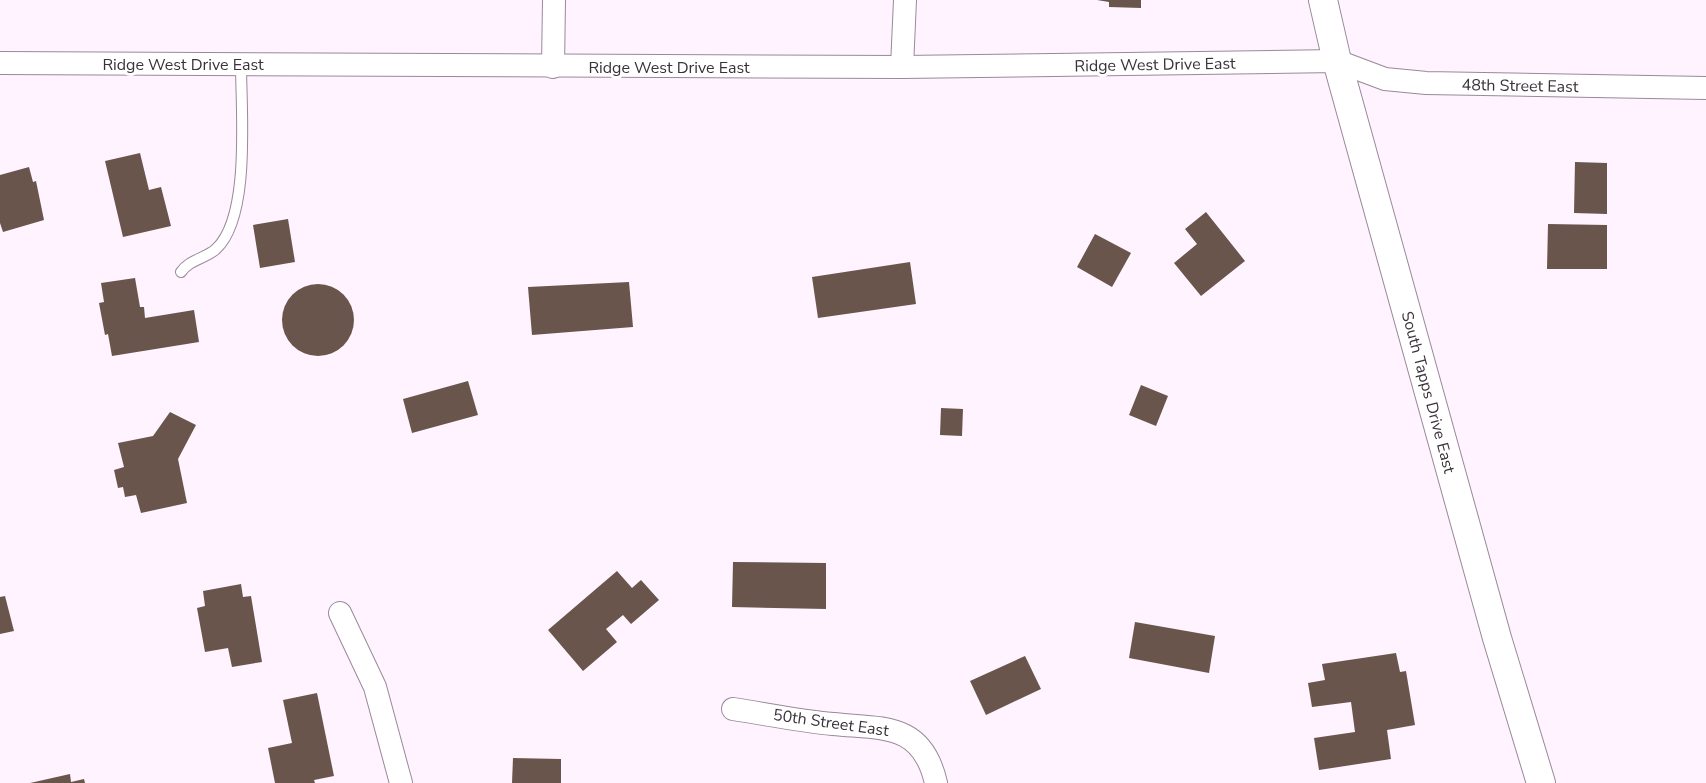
<svg xmlns="http://www.w3.org/2000/svg" width="1706" height="783" viewBox="0 0 1706 783" font-family="'Nunito Sans',sans-serif">
<style>
.building{fill:#69554c}
.lines{fill:none;stroke-linecap:round;stroke-linejoin:round}
.service-casing{stroke:#99899a;stroke-width:12}
.minor-casing{stroke:#99899a;stroke-width:24}
.tertiary-casing{stroke:#99899a;stroke-width:30}
.service{stroke:#fff;stroke-width:10}
.minor{stroke:#fff;stroke-width:22}
.tertiary{stroke:#fff;stroke-width:28}
.labels{text-anchor:middle;stroke-width:6;stroke-linejoin:round;paint-order:stroke}
.street-label{font-size:16px;fill:#393239;stroke:#fff}
</style>
<rect width="100%" height="100%" fill="#fef3fe"/>
<g class="building">
<polygon points="1097,0 1141,0 1141,8 1109,7 1109,2"/>
<polygon points="140,153 149,190 161,187 171,226 123,237 105,161"/>
<polygon points="1575,162 1607,163 1607,214 1574,213"/>
<polygon points="29,167 33,182 36,181 44,220 3,232 0,223 0,175"/>
<polygon points="1206,212 1245,261 1201,296 1174,263 1197,244 1185,229"/>
<polygon points="288,219 295,262 260,268 253,225"/>
<polygon points="1548,224 1607,225 1607,269 1547,269"/>
<polygon points="1095,234 1131,253 1112,287 1077,267"/>
<polygon points="910,262 916,304 818,318 812,277"/>
<polygon points="135,278 140,307 144,307 145,318 194,310 199,342 112,356 108,334 105,335 99,303 104,302 101,283"/>
<polygon points="629,282 633,327 532,335 528,287"/>
<circle cx="318" cy="320" r="36"/>
<polygon points="468,381 478,415 412,433 403,399"/>
<polygon points="1141,385 1168,396 1156,426 1129,415"/>
<polygon points="941,408 963,409 962,436 940,435"/>
<polygon points="170,412 196,425 178,459 187,503 141,513 136,495 125,497 123,487 118,488 114,470 124,467 118,443 153,436"/>
<polygon points="733,562 826,563 826,609 732,607"/>
<polygon points="617,571 632,588 641,580 659,600 631,624 623,615 606,629 617,642 583,671 548,630"/>
<polygon points="241,584 243,597 251,596 262,662 232,667 228,648 205,652 197,608 205,606 203,591"/>
<polygon points="5,596 14,631 0,634 0,597"/>
<polygon points="1135,622 1215,636 1209,673 1129,658"/>
<polygon points="1396,653 1400,672 1406,671 1415,725 1387,730 1391,759 1319,770 1314,738 1355,732 1351,702 1312,707 1308,683 1325,680 1322,664"/>
<polygon points="1025,656 1041,689 986,715 970,681"/>
<polygon points="317,693 334,776 314,780 315,783 275,783 268,748 292,743 283,700"/>
<polygon points="513,758 561,759 561,783 512,783"/>
<polygon points="70,774 71,782 84,779 85,783 30,783"/>
</g>
<g class="lines">
<defs>
<path id="service" d="M181,272c9,-13 24,-13 35,-23 35,-32 25,-139 25,-184"/>
<g id="minor">
<polyline points="0,63 902,67 1337,61 1385,79 1426,83 1706,88"/>
<polyline points="553,67 554,0"/>
<polyline points="902,67 905,0"/>
<polyline points="340,613 375,687 401,783"/>
<path d="M733,709c33,5 66,12 100,15 50,5 89,-2 103,59"/>
</g>
<polyline id="tertiary" points="1323,0 1337,61 1497,638 1541,783"/>
</defs>
<use href="#service" class="service-casing"/>
<use href="#minor" class="minor-casing"/>
<use href="#tertiary" class="tertiary-casing"/>
<use href="#service" class="service"/>
<use href="#minor" class="minor"/>
<use href="#tertiary" class="tertiary"/>
</g>
<g class="labels">
<g class="street-label">
<text x="183" y="70">Ridge West Drive East</text>
<text transform="translate(1155 64) rotate(-1)" y="6">Ridge West Drive East</text>
<text x="669" y="73">Ridge West Drive East</text>
<text transform="translate(1520 85) rotate(1)" y="6">48th Street East</text>
<text transform="translate(1429 392) rotate(75)" y="6">South Tapps Drive East</text>
<text transform="translate(831 722) rotate(8)" y="6">50th Street East</text>
</g>
</g>
</svg>
